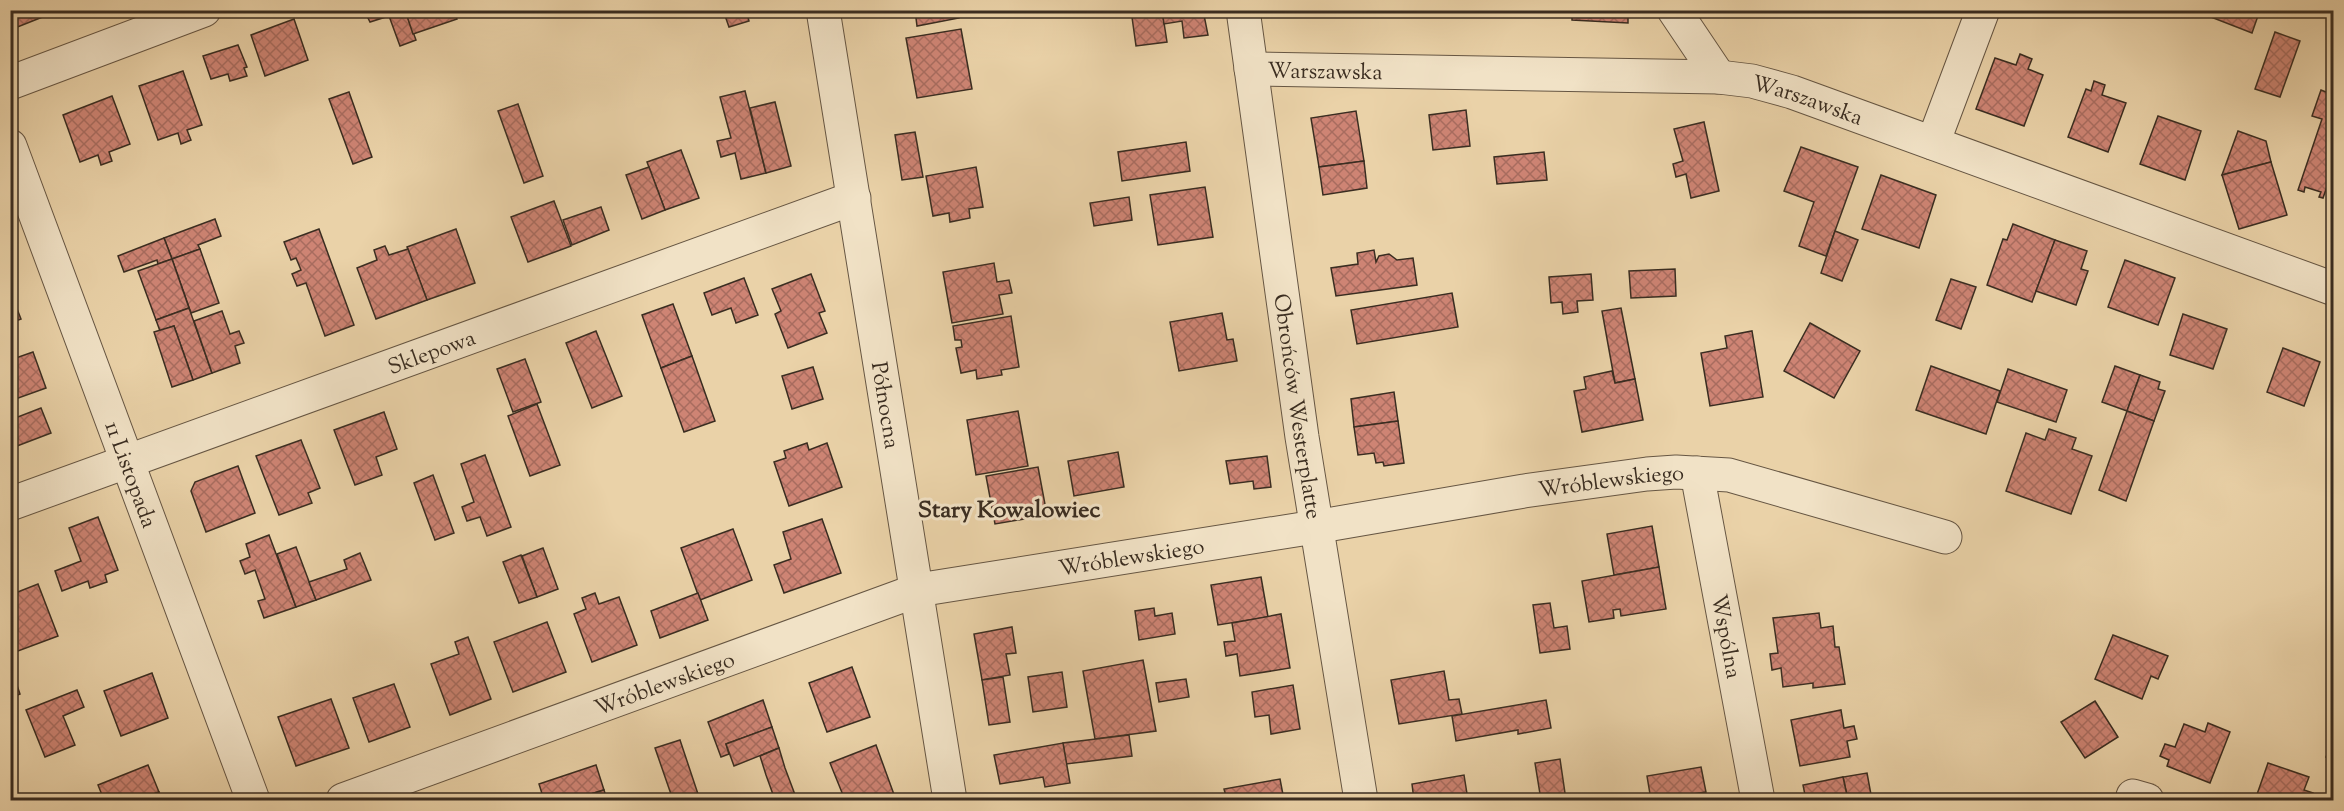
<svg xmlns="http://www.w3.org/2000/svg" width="2344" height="811" viewBox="0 0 2344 811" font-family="'Sorts Mill Goudy',serif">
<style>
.building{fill:url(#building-cross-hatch);stroke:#3a2d21;stroke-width:1.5}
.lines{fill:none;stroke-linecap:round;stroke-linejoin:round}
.minor-casing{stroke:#665643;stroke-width:35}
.minor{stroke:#f1e2c6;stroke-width:33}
.labels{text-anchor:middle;stroke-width:6;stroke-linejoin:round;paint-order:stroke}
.street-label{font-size:22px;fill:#3a2d21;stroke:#f1e2c6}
.neighbourhood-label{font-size:24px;font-weight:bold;fill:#3a2d21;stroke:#f1e2c6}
</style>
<defs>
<pattern id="building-cross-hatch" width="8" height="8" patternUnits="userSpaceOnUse" patternTransform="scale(1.5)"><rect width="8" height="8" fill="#ce8474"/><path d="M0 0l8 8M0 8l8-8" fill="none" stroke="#a86c5f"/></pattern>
</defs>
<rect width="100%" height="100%" fill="#ead2a8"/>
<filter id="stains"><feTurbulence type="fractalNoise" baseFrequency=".00333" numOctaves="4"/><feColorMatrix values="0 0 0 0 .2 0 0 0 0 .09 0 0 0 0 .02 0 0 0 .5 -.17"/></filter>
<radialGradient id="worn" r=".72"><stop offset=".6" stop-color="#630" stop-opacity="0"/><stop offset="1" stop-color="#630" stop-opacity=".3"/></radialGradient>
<g class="building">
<polygon points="10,10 54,10 55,12 15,28"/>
<polygon points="364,10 405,10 416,40 400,46 389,16 370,22"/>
<polygon points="405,10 454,10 457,19 413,34"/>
<polygon points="723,10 746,10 749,21 729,27"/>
<polygon points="915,10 958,10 959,18 917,26"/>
<polygon points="1131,10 1162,10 1167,42 1136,46"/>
<polygon points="1162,10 1203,10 1208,35 1184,38 1182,21 1164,24"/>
<polygon points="1572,10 1628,10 1628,23 1572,20"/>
<polygon points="2193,10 2260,10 2252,33"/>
<polygon points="294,19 308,60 265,76 251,35"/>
<polygon points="961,29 972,89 917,98 906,38"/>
<polygon points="2275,32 2300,41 2280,97 2255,89"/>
<polygon points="238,45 247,67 244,68 247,76 230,81 228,74 211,79 203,56"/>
<polygon points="2020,54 2032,59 2028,69 2043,75 2024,126 1976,109 1995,58 2016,65"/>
<polygon points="183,71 202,125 187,130 191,140 181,144 178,133 158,140 139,86"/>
<polygon points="2094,81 2105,85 2102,95 2126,103 2108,152 2068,137 2086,89 2091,91"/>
<polygon points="2334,87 2334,166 2323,198 2319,197 2321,192 2305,187 2304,192 2298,190 2322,119 2312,116 2321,90 2331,94"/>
<polygon points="745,91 766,173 741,179 735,153 721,157 717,141 731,138 720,97"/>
<polygon points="349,92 372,157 353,164 329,99"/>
<polygon points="112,96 130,144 109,152 112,161 101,165 98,155 80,162 63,115"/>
<polygon points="775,102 791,166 766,173 750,108"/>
<polygon points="518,104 543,176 524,183 498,111"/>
<polygon points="1466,110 1470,146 1433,150 1429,115"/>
<polygon points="1356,111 1364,161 1319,167 1311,118"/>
<polygon points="2158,116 2201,131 2185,180 2140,164"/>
<polygon points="1704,122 1719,191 1691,198 1686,174 1676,177 1673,164 1683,161 1674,129"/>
<polygon points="2238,131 2266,141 2271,162 2222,175"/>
<polygon points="915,132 923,177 902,180 895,135"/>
<polygon points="1186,142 1190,171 1122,181 1118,152"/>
<polygon points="1801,147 1858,167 1826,256 1799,246 1814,202 1784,191"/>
<polygon points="681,150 699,198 665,210 647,162"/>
<polygon points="1544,152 1547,180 1497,184 1494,157"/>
<polygon points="1364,161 1367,188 1323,195 1319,167"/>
<polygon points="2271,162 2287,215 2239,229 2222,175"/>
<polygon points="649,167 665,210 642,219 626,175"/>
<polygon points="976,167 983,207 969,209 970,218 950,222 949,213 933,216 926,176"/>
<polygon points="1881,175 1936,195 1919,248 1862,229"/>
<polygon points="1205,187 1213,237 1158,245 1150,195"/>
<polygon points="1129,197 1132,220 1094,226 1090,203"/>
<polygon points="554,201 571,246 528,262 511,217"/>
<polygon points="601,207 609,230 572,245 563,220"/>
<polygon points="215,219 221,236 198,245 200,249 172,259 164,238"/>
<polygon points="2013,224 2055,240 2032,302 1987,285 2003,239 2007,240"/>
<polygon points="319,229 354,325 325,336 306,283 297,286 292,274 301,270 296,258 291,260 284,242"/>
<polygon points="456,229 475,283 427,300 407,247"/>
<polygon points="1835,231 1858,240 1842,281 1821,273"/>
<polygon points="164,238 172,259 158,264 157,260 124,272 118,256"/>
<polygon points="2055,240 2087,251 2081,269 2088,271 2076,305 2036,291"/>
<polygon points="385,246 389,255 408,249 427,300 376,319 357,268 377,260 374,250"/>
<polygon points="200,249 219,303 191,313 172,259"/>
<polygon points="1374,250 1376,262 1379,256 1389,254 1397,260 1413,258 1417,285 1336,296 1331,268 1358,264 1357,253"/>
<polygon points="172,259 189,308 156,320 138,271"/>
<polygon points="2125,260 2175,278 2158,325 2108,307"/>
<polygon points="994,263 997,282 1009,280 1012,293 999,295 1003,314 952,323 943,272"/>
<polygon points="1675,269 1676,296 1631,298 1629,271"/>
<polygon points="811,274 825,311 819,313 827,333 788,348 775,314 781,311 772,289"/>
<polygon points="1591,274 1593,300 1577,301 1578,312 1563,314 1562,302 1551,303 1549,277"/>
<polygon points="744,278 758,315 736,323 731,308 712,315 704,293"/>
<polygon points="1951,279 1976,287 1961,329 1936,320"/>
<polygon points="10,291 21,319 10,323"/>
<polygon points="1452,293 1458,327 1357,344 1351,310"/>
<polygon points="673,304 692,356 661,368 642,315"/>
<polygon points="189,308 212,373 193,380 174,326 160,331 156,320"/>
<polygon points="1621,308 1635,379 1615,383 1602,311"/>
<polygon points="222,311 230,334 239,331 244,343 235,346 240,363 212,373 194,321"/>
<polygon points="1222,313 1227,340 1233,339 1237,361 1179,371 1170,322"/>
<polygon points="2183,314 2227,329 2213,369 2170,355"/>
<polygon points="1011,316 1019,367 1001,370 1002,375 977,379 976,370 961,373 956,348 962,347 961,340 955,340 953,326"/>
<polygon points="1810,323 1860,351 1834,398 1784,371"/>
<polygon points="174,326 193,380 172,387 154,332"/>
<polygon points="596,331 622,396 592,408 566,343"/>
<polygon points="1752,331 1763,397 1710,406 1701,353 1727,348 1725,336"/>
<polygon points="2283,348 2320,362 2304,406 2267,392"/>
<polygon points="33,352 46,388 10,401 10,360"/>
<polygon points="692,356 715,421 684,432 661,368"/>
<polygon points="525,359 541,402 513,412 497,369"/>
<polygon points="1931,366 2000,391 1986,434 1916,410"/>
<polygon points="2115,366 2140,375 2127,411 2102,402"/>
<polygon points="813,367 823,399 792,409 782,376"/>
<polygon points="2008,369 2067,390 2056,422 1997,402"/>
<polygon points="1612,371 1615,383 1635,379 1643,420 1582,432 1574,391 1586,389 1584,377"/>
<polygon points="2140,375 2160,382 2158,389 2165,391 2154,421 2127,411"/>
<polygon points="1394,392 1398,421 1354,427 1351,399"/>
<polygon points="537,404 560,465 530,476 508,416"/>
<polygon points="41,408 51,433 17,446 10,430 10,420"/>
<polygon points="1018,411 1028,466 976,475 967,420"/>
<polygon points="2127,411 2154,421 2126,501 2099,490"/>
<polygon points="384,412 397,449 376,457 382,475 355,485 334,430"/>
<polygon points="1398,421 1404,463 1384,466 1383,462 1376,463 1374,453 1358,455 1354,427"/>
<polygon points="2049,429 2076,438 2072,449 2092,456 2071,514 2006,491 2026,433 2045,440"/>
<polygon points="301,440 320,488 308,493 312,503 279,515 256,456"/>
<polygon points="807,443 809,450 827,443 842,487 789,506 774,462 786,458 784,451"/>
<polygon points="10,451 17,470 10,473"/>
<polygon points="1118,452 1124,487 1074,496 1068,461"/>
<polygon points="485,455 511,527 487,536 480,517 467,521 462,507 474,502 461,464"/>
<polygon points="1267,456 1271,487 1254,489 1253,481 1230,484 1226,461"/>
<polygon points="238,466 255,513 206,532 191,491 195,482"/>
<polygon points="1038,467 1047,515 995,524 986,476"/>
<polygon points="433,475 454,533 435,540 414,483"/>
<polygon points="98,517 118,570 105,575 107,582 90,588 88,581 62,591 55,571 81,561 69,528"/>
<polygon points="822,519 841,573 784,593 774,565 791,559 783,532"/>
<polygon points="1652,526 1659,567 1614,575 1607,534"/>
<polygon points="733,529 752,580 700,600 681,548"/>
<polygon points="269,535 296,607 264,618 258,601 265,599 255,570 245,574 240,561 250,557 246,544"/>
<polygon points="296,547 316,600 296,607 277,554"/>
<polygon points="543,548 558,589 537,597 522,556"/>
<polygon points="360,553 371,580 316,600 309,582 347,569 344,560"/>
<polygon points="521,555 537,597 519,603 503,562"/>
<polygon points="1659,567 1666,609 1621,616 1620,609 1613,610 1614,618 1589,622 1582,581"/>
<polygon points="1261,577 1268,617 1218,625 1211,585"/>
<polygon points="38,584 58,636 10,654 10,595"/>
<polygon points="595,593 599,604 619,597 637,645 592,662 574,614 586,609 582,598"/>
<polygon points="698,593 708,620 660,638 651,611"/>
<polygon points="1550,603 1554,628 1567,626 1570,649 1540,653 1533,605"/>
<polygon points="1154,608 1155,616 1172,613 1175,634 1139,640 1135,611"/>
<polygon points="1819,613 1821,628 1833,626 1835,647 1839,647 1845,684 1813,688 1813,683 1783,687 1781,668 1772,670 1770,654 1778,653 1773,618"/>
<polygon points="1281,614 1290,668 1240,676 1237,654 1226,656 1224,642 1235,641 1232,623"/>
<polygon points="547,622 566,672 513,692 494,642"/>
<polygon points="1012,627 1016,653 1006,654 1010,675 982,680 974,634"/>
<polygon points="2113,635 2168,656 2158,679 2151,676 2142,699 2095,679"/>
<polygon points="468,637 491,699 450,715 431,664 459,654 455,642"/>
<polygon points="1143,660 1156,731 1095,739 1083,671"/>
<polygon points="10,665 20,694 10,698"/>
<polygon points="852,667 870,717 827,732 809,683"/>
<polygon points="1444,671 1449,700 1459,699 1462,714 1399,724 1391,680"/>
<polygon points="1062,672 1067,707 1033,712 1028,677"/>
<polygon points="152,673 168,718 121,736 104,691"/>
<polygon points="1003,677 1010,722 989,725 982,680"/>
<polygon points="1186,679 1189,697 1159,702 1156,683"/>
<polygon points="394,684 410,727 369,742 353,698"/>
<polygon points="1293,685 1300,729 1271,734 1269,715 1255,717 1252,692"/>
<polygon points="77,690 84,707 63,716 75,745 45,757 26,710"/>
<polygon points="331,699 349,748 296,766 278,717"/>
<polygon points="763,700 772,727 726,744 729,754 721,757 708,722"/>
<polygon points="1546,700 1551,728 1518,734 1518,730 1456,741 1452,716"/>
<polygon points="2095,701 2118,737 2085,758 2061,722"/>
<polygon points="1841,710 1844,728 1854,726 1857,739 1847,741 1850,757 1800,766 1791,720"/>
<polygon points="2208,723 2230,732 2210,783 2167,766 2169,760 2160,756 2165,744 2175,747 2184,724 2205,732"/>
<polygon points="772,727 779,748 734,766 726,744"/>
<polygon points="1129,735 1132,756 1066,764 1063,743"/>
<polygon points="2334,737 2334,760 2326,757"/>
<polygon points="680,740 698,794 680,800 673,800 655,748"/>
<polygon points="1063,743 1070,783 1045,787 1043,777 1000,784 994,755"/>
<polygon points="876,745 896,800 845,800 830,763"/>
<polygon points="779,748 785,768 797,800 775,800 766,775 760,756"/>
<polygon points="1560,759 1566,800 1541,800 1535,763"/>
<polygon points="2268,763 2309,777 2304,790 2313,793 2310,800 2255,800"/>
<polygon points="148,765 159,792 138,800 104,800 98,785"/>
<polygon points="596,765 604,790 571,800 544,800 539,784"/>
<polygon points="1701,767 1706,792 1651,800 1647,776"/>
<polygon points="1867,773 1872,800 1848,800 1843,777"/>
<polygon points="1464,775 1468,800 1414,800 1412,784"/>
<polygon points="1843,777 1848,800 1806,800 1803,785"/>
<polygon points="1280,779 1284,800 1227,800 1224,789"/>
<polygon points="604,790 607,800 571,800"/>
<polygon points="159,792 162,800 138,800"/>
<polygon points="698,794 700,800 680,800"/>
</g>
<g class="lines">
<defs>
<g id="minor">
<path id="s1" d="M823,10l127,790"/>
<path id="s2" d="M1243,10l59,427 59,363"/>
<polyline points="1674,10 1719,77"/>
<path id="s3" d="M1251,69l468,8 33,4 40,11 542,197"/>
<polyline points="10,83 204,10"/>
<polyline points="1933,143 1983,10"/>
<path id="s4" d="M10,146l243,654"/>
<path id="s5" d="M1697,473l61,327"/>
<path id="s6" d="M10,504l844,-306"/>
<polyline points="2133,796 2147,800"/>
<path id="s7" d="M343,800l575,-210 397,-63 209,-36 123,-17 29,-2 53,3 216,62"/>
</g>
</defs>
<use href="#minor" class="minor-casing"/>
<use href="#minor" class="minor"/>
</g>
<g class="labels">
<g class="street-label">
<text dy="8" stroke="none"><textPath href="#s3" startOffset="74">Warszawska</textPath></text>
<text dy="8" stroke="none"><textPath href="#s3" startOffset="560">Warszawska</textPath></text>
<text dy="8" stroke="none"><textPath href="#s6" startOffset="448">Sklepowa</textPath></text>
<text dy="8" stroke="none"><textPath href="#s1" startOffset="400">Północna</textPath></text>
<text dy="8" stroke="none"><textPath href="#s2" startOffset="400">Obrońców Westerplatte</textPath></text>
<text dy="8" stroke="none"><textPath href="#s4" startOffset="350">11 Listopada</textPath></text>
<text dy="8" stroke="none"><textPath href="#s7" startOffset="1314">Wróblewskiego</textPath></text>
<text dy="8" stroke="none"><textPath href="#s7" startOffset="828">Wróblewskiego</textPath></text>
<text dy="8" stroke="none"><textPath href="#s5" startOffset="166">Wspólna</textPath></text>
<text dy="8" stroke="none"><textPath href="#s7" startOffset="342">Wróblewskiego</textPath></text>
</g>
<g class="neighbourhood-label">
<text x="1009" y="517">Stary Kowalowiec</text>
</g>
</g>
<rect width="2344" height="811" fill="none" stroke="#ead2a8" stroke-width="36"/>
<rect x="12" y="12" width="2320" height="787" fill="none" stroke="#3a2d21" stroke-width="3"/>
<rect x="18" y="18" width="2308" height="775" fill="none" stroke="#3a2d21" stroke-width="1.5"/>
<rect width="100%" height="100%" filter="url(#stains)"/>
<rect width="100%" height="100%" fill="url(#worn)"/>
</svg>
